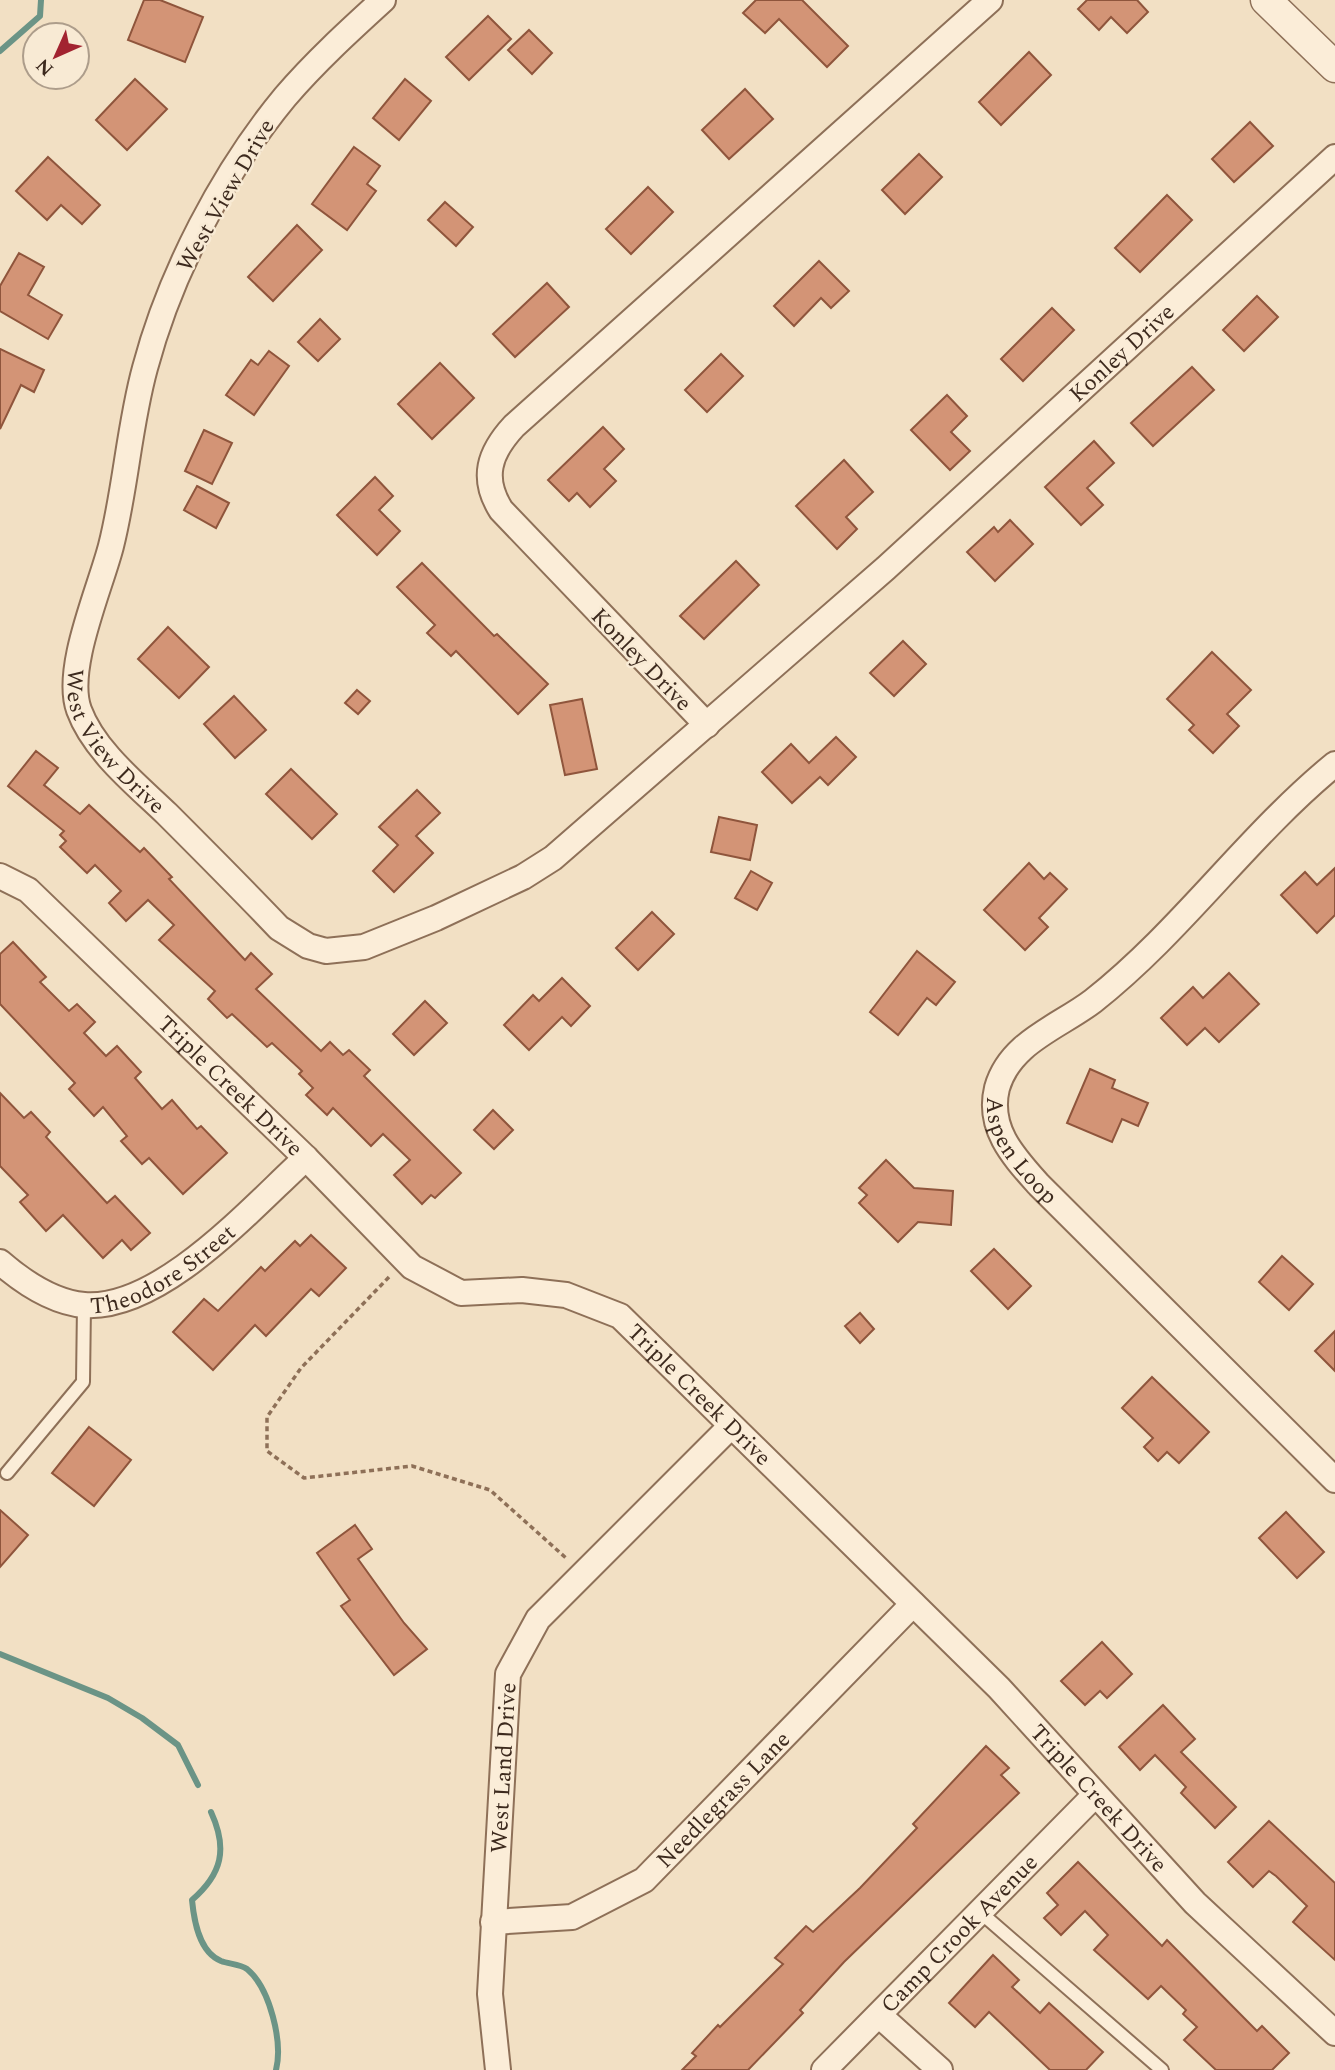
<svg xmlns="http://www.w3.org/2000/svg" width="1335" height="2070" viewBox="0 0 1335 2070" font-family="Spectral,serif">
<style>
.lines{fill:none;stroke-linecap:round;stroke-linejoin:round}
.stream{stroke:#6b9486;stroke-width:6}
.building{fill:#d39476;stroke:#8f553c;stroke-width:2}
.service-casing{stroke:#8e7058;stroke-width:16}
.minor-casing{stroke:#8e7058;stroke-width:28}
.tertiary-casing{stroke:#8e7058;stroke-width:33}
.path{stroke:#8e7058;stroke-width:3.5;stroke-dasharray:5 3.5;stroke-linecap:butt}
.service{stroke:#fbedd8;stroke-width:12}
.minor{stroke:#fbedd8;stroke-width:24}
.tertiary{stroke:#fbedd8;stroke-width:30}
.labels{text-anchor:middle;stroke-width:5;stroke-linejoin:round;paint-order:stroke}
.street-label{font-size:23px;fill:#3d2a1e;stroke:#f8ead4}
</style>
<rect width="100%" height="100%" fill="#f2e0c4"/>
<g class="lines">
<g class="stream">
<polyline points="0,51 40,16 41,0"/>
<polyline points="0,1654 108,1698 142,1718 178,1745 198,1785"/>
<path d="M211,1812c17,37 11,62 -19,88 2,21 7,52 29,61 8,3 19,3 26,8 23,19 36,73 29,101"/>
</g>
</g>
<g class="building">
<polygon points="144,0 160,0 203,17 185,62 128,40"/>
<polygon points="756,0 802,0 848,46 827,67 779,19 765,33 743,13"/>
<polygon points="1087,0 1137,0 1148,12 1127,33 1111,17 1099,30 1078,9"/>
<polygon points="488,16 511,39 469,80 446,57"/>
<polygon points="529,30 552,53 532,74 508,50"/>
<polygon points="1029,52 1051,75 1001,125 979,102"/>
<polygon points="135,79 167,109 127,150 96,120"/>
<polygon points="405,79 431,101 399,140 373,118"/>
<polygon points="745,89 773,119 729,159 702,130"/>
<polygon points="1250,122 1273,146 1234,182 1212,159"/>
<polygon points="354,147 380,166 367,184 376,191 347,230 312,204"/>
<polygon points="919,154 942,177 905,214 882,190"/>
<polygon points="48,157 100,205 82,224 61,205 47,220 16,191"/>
<polygon points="648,187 673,212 631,254 606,229"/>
<polygon points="1167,195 1192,220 1140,272 1115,248"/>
<polygon points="445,202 473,227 456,246 428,220"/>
<polygon points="297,225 322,250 273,301 248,277"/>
<polygon points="19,253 44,267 28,295 62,315 48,339 0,311 0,286"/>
<polygon points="819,261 849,291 831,308 821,298 794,326 774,306"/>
<polygon points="547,283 569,307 515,357 493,334"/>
<polygon points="1257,296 1278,317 1244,351 1223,330"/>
<polygon points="1052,308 1074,330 1023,381 1001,359"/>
<polygon points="320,319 340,339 318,361 298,342"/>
<polygon points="0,349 44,370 34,392 21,385 0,429"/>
<polygon points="269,351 289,366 254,415 226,395 251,360 258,365"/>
<polygon points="721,354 743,376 707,412 685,390"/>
<polygon points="440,363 474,398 432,439 398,404"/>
<polygon points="1192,367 1214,390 1153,446 1131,423"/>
<polygon points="947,395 967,416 951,432 970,451 950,470 911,430"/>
<polygon points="603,427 624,449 604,469 616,481 590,507 577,493 569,501 548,480"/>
<polygon points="204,430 232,443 212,484 185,471"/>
<polygon points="1094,441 1114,463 1087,488 1103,505 1081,525 1045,487"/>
<polygon points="844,460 873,492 846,517 857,529 837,549 796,506"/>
<polygon points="375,477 393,496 379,510 400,531 377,555 337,515"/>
<polygon points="197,486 229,503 216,528 184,510"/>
<polygon points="1010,520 1033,544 995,581 967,552 994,527 998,532"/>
<polygon points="736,561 759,585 704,639 680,616"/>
<polygon points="422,563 494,636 497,634 548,684 518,714 456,651 451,656 427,633 435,625 397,587"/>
<polygon points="168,627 209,667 179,698 138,659"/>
<polygon points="903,641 926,664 894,696 870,673"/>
<polygon points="1212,652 1251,690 1227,714 1239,726 1213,753 1189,730 1194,725 1167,699"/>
<polygon points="357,690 370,701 358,714 345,703"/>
<polygon points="234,696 266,730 235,758 204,724"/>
<polygon points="582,699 597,769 565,775 550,705"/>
<polygon points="836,737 856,757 828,785 820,777 792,803 762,772 791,744 809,763"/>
<polygon points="36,751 58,768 44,785 80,814 89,805 140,852 144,848 172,877 169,879 245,960 251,953 272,974 256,989 321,1051 330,1042 343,1055 349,1050 370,1070 364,1076 461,1173 435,1198 431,1195 422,1204 394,1175 410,1160 383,1134 371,1146 333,1108 327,1115 306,1095 313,1088 299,1074 302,1071 272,1043 267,1047 232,1014 227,1018 208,999 215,991 159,940 174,925 148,900 126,921 109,903 121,891 95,865 87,873 60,847 66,841 60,835 64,831 8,786"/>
<polygon points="291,769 337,814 312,839 266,794"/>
<polygon points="417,790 440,813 416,836 433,853 394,892 373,871 398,845 379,827"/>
<polygon points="719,817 757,825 750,860 711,852"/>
<polygon points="1029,863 1044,879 1050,873 1067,889 1039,918 1048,927 1025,950 984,910"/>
<polygon points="1335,868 1335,915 1317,933 1281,895 1305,872 1317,885"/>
<polygon points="751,871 772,883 757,910 735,898"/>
<polygon points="652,912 674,934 638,970 616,948"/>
<polygon points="13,942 46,977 40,982 69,1011 77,1004 95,1022 84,1033 106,1056 117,1046 141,1072 135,1078 162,1109 172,1100 197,1129 201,1126 227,1153 183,1194 149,1158 142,1164 121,1141 127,1136 103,1107 94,1116 69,1089 75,1083 0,1004 0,954"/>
<polygon points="917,951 955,982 936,1005 927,998 898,1035 870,1012"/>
<polygon points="1229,973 1259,1004 1219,1042 1205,1028 1187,1045 1161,1018 1193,987 1203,998"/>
<polygon points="562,978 590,1006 571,1026 562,1017 529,1050 504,1025 533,995 539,1001"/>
<polygon points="425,1001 447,1023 414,1055 393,1034"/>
<polygon points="1090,1069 1115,1080 1112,1088 1148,1103 1138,1126 1122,1119 1112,1142 1067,1123"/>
<polygon points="0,1093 24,1118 31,1112 50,1132 46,1137 107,1203 115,1196 150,1233 131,1250 122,1240 103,1258 63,1215 46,1231 20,1202 28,1195 0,1166"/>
<polygon points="493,1110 513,1130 494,1149 474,1130"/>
<polygon points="886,1160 914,1188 953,1191 951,1225 918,1222 898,1242 859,1203 867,1195 859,1188"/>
<polygon points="311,1235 346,1268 319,1296 311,1289 266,1336 255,1325 213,1370 173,1332 204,1299 218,1311 261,1267 265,1271 295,1241 300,1246"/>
<polygon points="994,1249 1031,1286 1008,1309 971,1271"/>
<polygon points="1282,1256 1313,1284 1289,1310 1259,1282"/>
<polygon points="860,1313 874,1329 860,1343 845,1326"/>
<polygon points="1335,1331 1335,1371 1315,1351"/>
<polygon points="1152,1377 1209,1432 1179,1463 1167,1452 1158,1461 1144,1447 1153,1438 1122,1408"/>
<polygon points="89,1427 131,1460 94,1506 52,1473"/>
<polygon points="0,1510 28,1535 0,1567"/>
<polygon points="1286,1512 1324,1552 1297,1578 1259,1538"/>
<polygon points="355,1525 372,1549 358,1559 404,1623 427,1649 394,1675 341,1606 350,1600 317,1553"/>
<polygon points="1102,1642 1132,1674 1107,1698 1100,1691 1085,1705 1061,1681"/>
<polygon points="1163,1705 1195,1739 1181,1752 1236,1807 1215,1828 1181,1793 1186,1787 1155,1755 1140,1770 1119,1747"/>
<polygon points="986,1746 1009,1768 1001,1775 1019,1793 844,1962 800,2010 803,2013 748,2070 682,2070 696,2056 692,2053 718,2025 720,2027 783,1964 775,1958 806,1926 813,1932 860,1888 917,1828 913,1824"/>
<polygon points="1269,1821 1335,1883 1335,1960 1293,1922 1307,1906 1276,1876 1269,1871 1253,1887 1228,1862"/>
<polygon points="1078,1862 1162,1946 1167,1940 1257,2031 1262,2026 1289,2053 1272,2070 1216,2070 1184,2040 1197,2027 1183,2014 1186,2010 1161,1986 1148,1999 1094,1950 1108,1935 1085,1911 1061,1935 1044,1918 1058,1905 1047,1893"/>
<polygon points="993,1955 1019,1980 1012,1987 1040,2013 1049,2003 1103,2052 1086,2070 1050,2070 989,2012 975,2027 949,2003"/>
</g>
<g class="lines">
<defs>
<g id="service">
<polyline points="7,1473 83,1382 84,1305"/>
<polyline points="980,1912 1162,2070"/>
</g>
<g id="minor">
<path id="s1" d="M383,0c-34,31 -68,62 -98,97 -62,75 -115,177 -140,271 -16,58 -19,119 -34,178 -11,43 -47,123 -32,164 15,41 58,75 88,104 38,38 75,75 112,114l29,18 18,5 38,-4 72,-29 87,-41 30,-19 333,-290 449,-411"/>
<path d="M707,725l-206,-215c-20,-32 -12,-57 13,-84l476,-426"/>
<path id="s2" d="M1335,764c-88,72 -153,167 -242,237 -34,26 -83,41 -96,87 -10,41 17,69 42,97l296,295"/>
<path id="s3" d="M0,876l28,14 278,268 106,109 49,26 61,-3 44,5 54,21 379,372 196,215 140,130"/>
<path id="s4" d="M0,1262c23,20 52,40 84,43 77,6 169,-99 222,-147"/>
<path id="s5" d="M493,1922l79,-5 72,-37 269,-276"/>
<polyline points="880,2016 940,2070"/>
<path id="s6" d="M498,2070l-8,-76 18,-320 30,-55 192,-192"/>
<path id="s7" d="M824,2070l271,-275"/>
</g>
<polyline id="tertiary" points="1266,0 1335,67"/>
</defs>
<use href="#service" class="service-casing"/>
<use href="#minor" class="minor-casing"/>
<use href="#tertiary" class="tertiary-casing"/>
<polyline class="path" points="389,1277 301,1368 267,1417 267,1451 304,1478 412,1466 490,1490 566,1558"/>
<use href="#service" class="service"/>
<use href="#minor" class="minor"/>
<use href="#tertiary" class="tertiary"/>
</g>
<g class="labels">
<g class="street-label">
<text transform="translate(225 195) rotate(-60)" y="8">West View Drive</text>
<text dy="8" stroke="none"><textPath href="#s1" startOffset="2154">Konley Drive</textPath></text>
<text transform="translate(642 659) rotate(46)" y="8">Konley Drive</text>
<text dy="8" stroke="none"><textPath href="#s1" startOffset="840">West View Drive</textPath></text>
<text dy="8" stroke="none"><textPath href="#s3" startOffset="313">Triple Creek Drive</textPath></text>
<text dy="8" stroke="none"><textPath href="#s2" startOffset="542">Aspen Loop</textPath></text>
<text dy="8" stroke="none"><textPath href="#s4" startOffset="184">Theodore Street</textPath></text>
<text dy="8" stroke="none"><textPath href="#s3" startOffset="900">Triple Creek Drive</textPath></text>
<text dy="8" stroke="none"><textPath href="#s6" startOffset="303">West Land Drive</textPath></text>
<text dy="8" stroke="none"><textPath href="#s3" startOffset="1468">Triple Creek Drive</textPath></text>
<text dy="8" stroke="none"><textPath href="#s5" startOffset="273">Needlegrass Lane</textPath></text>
<text dy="8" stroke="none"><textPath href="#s7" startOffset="192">Camp Crook Avenue</textPath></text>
</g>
</g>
<g transform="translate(56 56) rotate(225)"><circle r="33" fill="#f8ead4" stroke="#ad9d8b" stroke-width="2"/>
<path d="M0-5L12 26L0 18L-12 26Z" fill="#a22330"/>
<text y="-10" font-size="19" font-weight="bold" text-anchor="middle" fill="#3d2a1e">N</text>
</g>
</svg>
